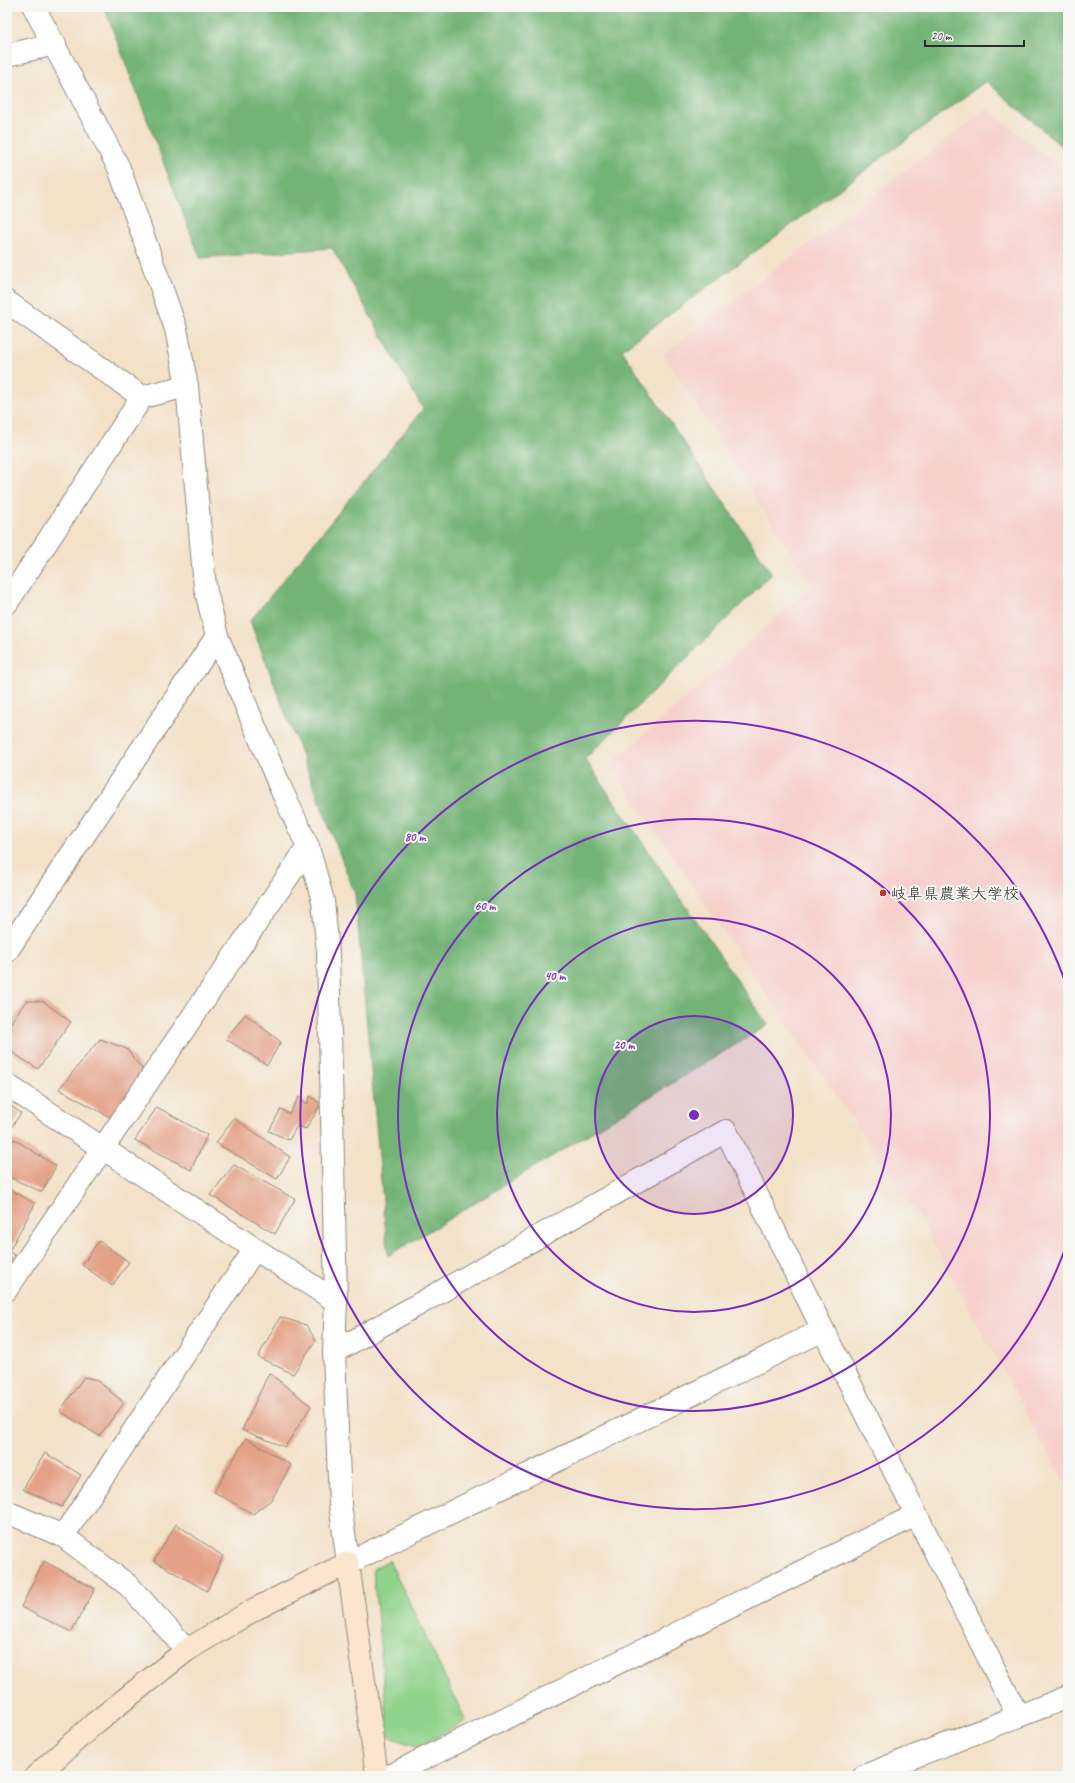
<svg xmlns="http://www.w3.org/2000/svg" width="1075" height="1783" viewBox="0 0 1075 1783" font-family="Caveat,'Klee One',sans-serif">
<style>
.built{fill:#f7d0cc}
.green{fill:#8fd28a;stroke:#5d7e5a}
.forest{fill:#73b476;stroke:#4f7050}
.building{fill:#e4a187}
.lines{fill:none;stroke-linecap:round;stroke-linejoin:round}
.street-casing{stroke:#8f867a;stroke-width:24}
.secondary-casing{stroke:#8f867a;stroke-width:24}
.street{stroke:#fff;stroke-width:22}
.secondary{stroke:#fbe5cf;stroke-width:22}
.ring{fill:none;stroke:#7b2cbf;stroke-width:2}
.poi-dot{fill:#c8321e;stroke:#f6f6f2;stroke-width:1.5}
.labels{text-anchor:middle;stroke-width:4;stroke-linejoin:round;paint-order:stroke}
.poi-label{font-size:16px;fill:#2b2b2b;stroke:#f6f6f2;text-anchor:start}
.centre{fill:#7b2cbf;stroke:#f6f6f2;stroke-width:2}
.ring-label{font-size:12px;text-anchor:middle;font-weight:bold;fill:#7b2cbf;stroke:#f6f6f2;stroke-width:4;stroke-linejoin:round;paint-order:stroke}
</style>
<rect width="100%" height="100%" fill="#f6f6f2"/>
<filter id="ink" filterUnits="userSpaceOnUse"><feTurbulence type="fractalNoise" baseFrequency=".025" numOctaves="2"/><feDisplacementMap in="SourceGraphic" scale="8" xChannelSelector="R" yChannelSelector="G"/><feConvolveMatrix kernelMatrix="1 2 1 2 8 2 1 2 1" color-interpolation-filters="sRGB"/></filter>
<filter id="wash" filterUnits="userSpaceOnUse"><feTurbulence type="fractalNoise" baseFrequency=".012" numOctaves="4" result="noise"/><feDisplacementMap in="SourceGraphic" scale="16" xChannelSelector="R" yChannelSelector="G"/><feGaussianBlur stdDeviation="0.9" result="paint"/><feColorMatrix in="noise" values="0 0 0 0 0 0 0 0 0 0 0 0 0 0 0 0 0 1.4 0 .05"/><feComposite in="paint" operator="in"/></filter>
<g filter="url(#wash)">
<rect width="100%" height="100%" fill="#f3e1c8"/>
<polygon class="built" points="987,109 1068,173 1068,1489 919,1217 610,765 812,586 664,354"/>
<polygon class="green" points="389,1560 466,1721 418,1747 389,1737 373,1569"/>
<polygon class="forest" points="104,7 1068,7 1068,152 986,81 622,350 772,574 585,759 768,1025 388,1256 355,894 250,621 423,409 332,248 200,258"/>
<g id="blocks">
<g class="building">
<polygon points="26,1001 43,1001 71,1022 38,1069 7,1049 7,1028"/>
<polygon points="245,1014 281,1042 267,1065 226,1039"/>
<polygon points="100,1039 127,1049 147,1076 115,1120 59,1089"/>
<polygon points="310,1096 321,1104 306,1129 297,1126 289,1140 269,1131 281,1109 289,1114 299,1097 307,1104"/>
<polygon points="7,1103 21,1113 7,1134"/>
<polygon points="157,1107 207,1135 191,1170 135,1140"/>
<polygon points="234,1118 290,1157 277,1179 216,1143"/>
<polygon points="14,1139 56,1166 42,1192 7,1176 7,1150"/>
<polygon points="234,1165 295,1199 275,1234 210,1195"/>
<polygon points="7,1187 35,1204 9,1251 19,1259 7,1275"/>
<polygon points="99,1241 129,1262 112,1286 82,1265"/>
<polygon points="280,1317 306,1325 316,1340 293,1374 258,1357"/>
<polygon points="269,1373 311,1406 285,1447 242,1430"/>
<polygon points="84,1377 97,1380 124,1403 99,1436 60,1411"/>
<polygon points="246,1438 291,1465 272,1499 253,1514 214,1492"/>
<polygon points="45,1453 81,1475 62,1507 23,1489"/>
<polygon points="176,1524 223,1556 207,1591 154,1561"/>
<polygon points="44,1561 95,1589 71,1632 21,1607"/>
</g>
</g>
</g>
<g filter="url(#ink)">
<use href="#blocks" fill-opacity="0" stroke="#8f867a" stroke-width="1"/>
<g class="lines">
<defs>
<g id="street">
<polyline points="34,7 119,168 176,329 187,386 205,587 217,636 281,789 308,847 323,901 328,952 332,1114 336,1301 334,1352 340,1504 348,1563 823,1330 1018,1716"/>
<polyline points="7,55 55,44"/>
<polyline points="7,302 142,397"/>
<polyline points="7,603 142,397 187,386"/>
<polyline points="7,951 217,636"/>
<polyline points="7,1085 255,1249 336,1301"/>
<polyline points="7,1289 308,847"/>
<polyline points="334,1352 726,1131 823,1330"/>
<polyline points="7,1512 63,1536 129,1586 187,1650"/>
<polyline points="63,1536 255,1249"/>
<polyline points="389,1776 916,1515"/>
<polyline points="864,1776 1068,1697"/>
</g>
<polyline id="secondary" points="36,1776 95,1723 187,1650 255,1609 348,1563 377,1776"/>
</defs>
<use href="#street" class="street-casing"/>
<use href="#secondary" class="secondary-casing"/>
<use href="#street" class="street"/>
<use href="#secondary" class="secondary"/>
</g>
</g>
<circle cx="694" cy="1115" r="99" fill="#7b2cbf" fill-opacity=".12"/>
<g class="ring">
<circle cx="694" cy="1115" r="99"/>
<circle cx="694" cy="1115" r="197"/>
<circle cx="694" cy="1115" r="296"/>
<path d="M1068 1240A394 394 0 1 1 1068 990"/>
</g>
<circle class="poi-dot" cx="883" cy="893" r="4"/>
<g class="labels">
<g class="poi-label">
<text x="891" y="899">岐阜県農業大学校</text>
</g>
</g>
<circle cx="694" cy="1115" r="6" class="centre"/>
<g class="ring-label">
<text x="415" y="841">80 m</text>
<text x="485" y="910">60 m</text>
<text x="555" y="980">40 m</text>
<text x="624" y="1049">20 m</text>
</g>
<rect width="1075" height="1783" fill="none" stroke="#f6f6f2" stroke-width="24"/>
<path d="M925 40v6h99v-6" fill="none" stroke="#2b2b2b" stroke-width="2"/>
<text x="931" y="40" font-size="12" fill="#2b2b2b" stroke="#f6f6f2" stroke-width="3" paint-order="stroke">20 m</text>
</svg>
